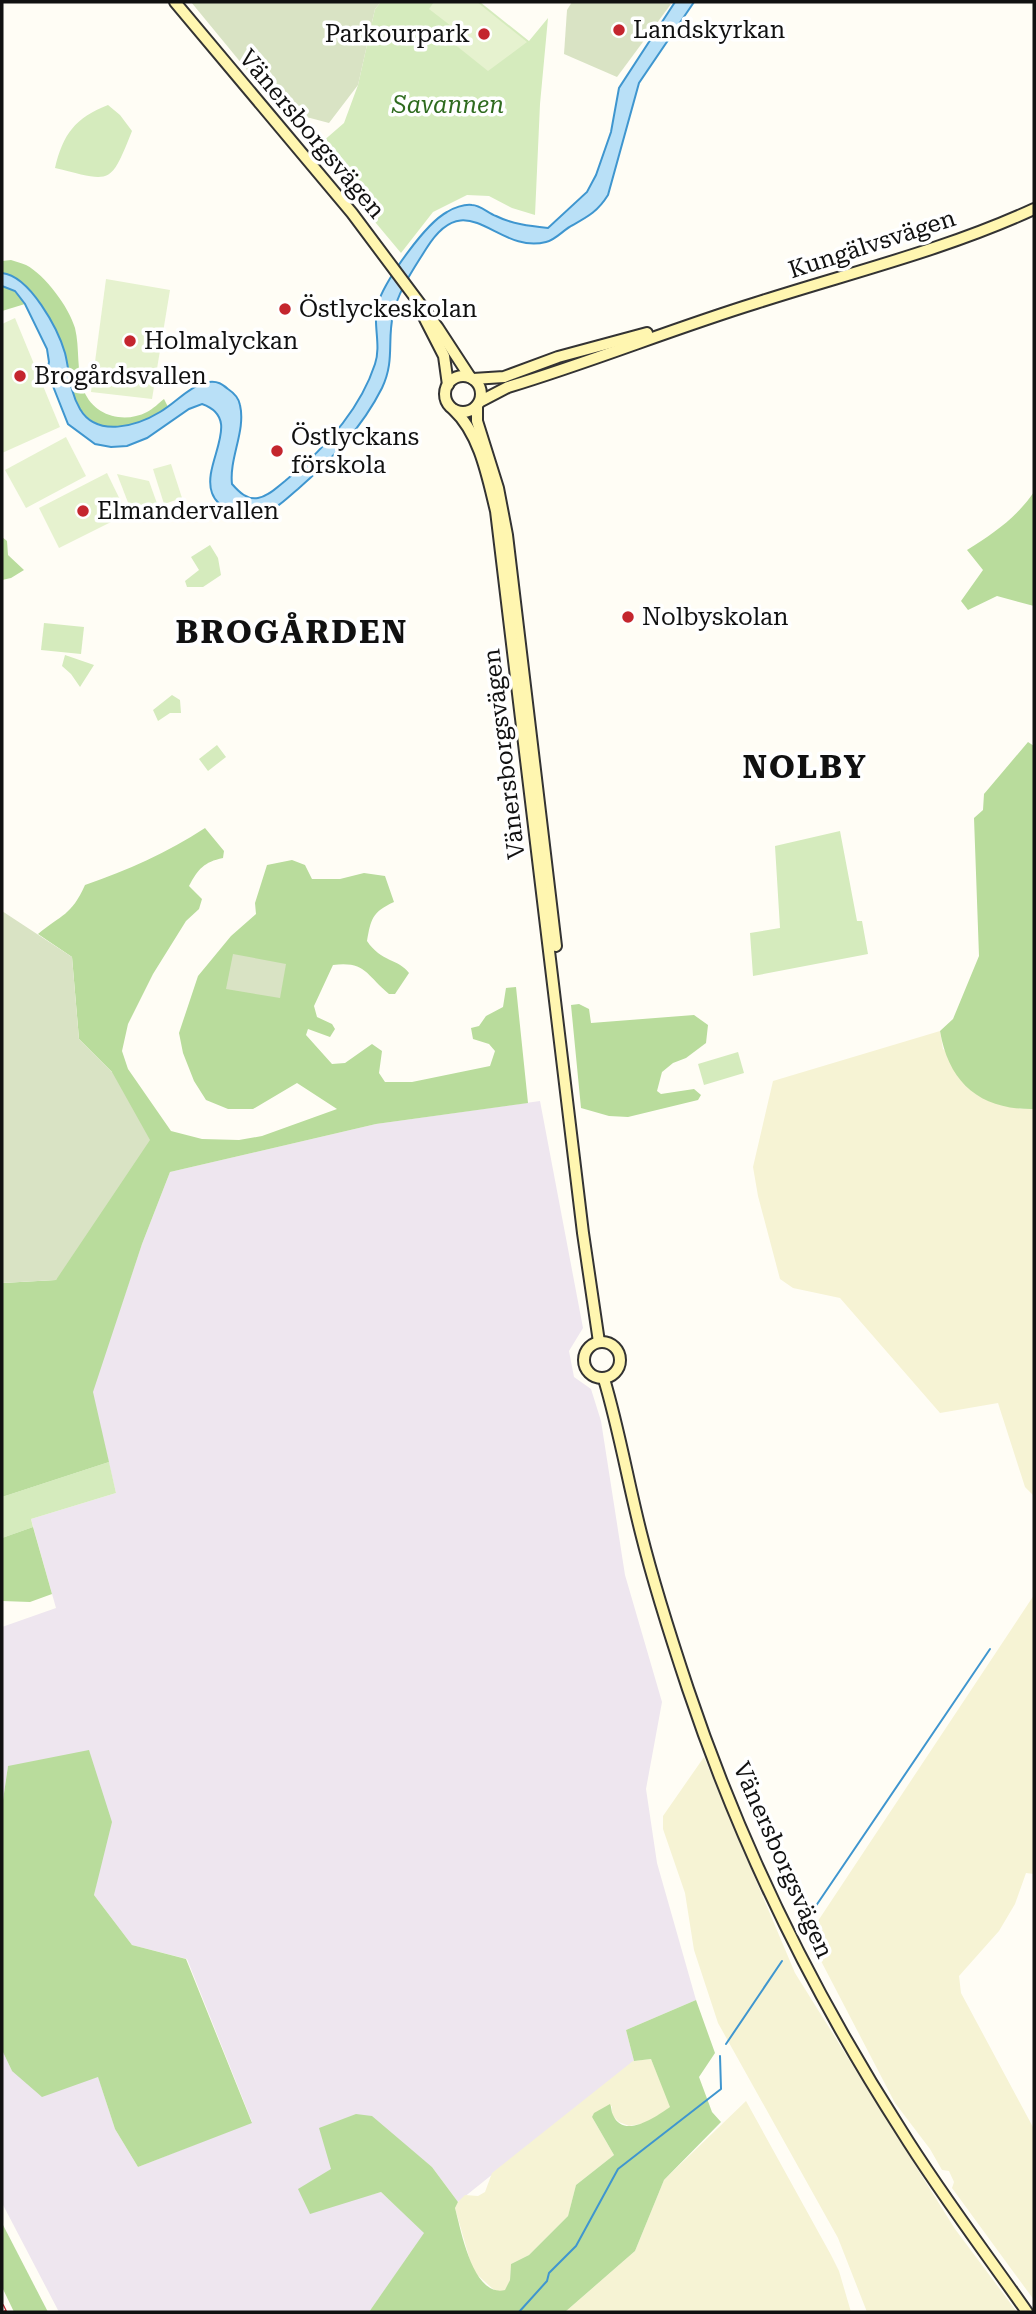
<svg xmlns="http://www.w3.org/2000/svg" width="1036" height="2314" viewBox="0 0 1036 2314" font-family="'Roboto Serif',serif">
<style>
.industrial{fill:#eee6ef}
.farmland{fill:#f6f3d4}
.green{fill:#d5ebbd}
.forest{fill:#b9dc9c}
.cemetery{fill:#d9e3c4}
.pitch{fill:#e6f2cf}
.water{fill:#b9e0f7;stroke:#3f96cf;stroke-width:2}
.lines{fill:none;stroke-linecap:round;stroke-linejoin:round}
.stream{stroke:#3f96cf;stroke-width:2}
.secondary-casing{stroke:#333;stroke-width:14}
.secondary{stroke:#fff6b0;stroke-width:10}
.rail-casing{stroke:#c4262e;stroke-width:4.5}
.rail{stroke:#fff;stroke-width:2;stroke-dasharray:5;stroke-linecap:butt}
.poi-dot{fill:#c4262e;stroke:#fff;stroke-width:2.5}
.labels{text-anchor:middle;stroke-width:7;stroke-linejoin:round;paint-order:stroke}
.poi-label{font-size:24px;fill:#111;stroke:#fff;text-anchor:start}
.park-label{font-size:24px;font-style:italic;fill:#2f6b1f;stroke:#fff}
.street-label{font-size:24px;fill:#111;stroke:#fff}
.district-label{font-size:32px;font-weight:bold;letter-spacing:2px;fill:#111;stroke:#fff}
</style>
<rect width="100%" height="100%" fill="#fffdf5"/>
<polygon class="industrial" points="540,1101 583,1328 569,1351 574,1377 591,1389 601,1421 625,1575 662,1702 646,1789 657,1863 696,2000 626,2030 634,2061 458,2202 432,2167 406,2146 359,2198 381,2192 425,2233 369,2312 59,2312 2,2203 2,2050 12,2071 98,2076 115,2129 138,2167 252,2122 187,1959 132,1945 94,1895 100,1867 8,1766 2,1807 2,1627 56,1608 31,1519 116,1493 92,1392 142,1244 170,1172 376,1124"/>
<g class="farmland">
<polygon points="940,1031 943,1049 1020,1109 1034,1109 1034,1496 1025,1487 998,1403 940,1413 840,1298 793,1288 780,1279 758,1196 753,1167 773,1081"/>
<polygon points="1034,1595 1034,1874 1026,1873 1015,1904 999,1931 959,1976 961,1993 1034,2129 1034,2300 952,2188 954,2182 949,2171 942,2170 930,2149 895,2103 808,1936"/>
<polygon points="704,1757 795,1973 955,2229 1017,2312 867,2312 838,2238 718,2023 694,1950 685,1893 663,1829 663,1816"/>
<polygon points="651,2059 671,2107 646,2123 629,2126 619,2122 612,2115 612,2106 592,2117 614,2155 576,2185 568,2216 529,2255 511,2264 510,2280 506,2290 499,2292 493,2289 473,2271 455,2208 458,2202 465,2195 478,2196 485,2192 492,2173 633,2061"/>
<polygon points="746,2101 831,2255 839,2271 851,2312 565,2312 635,2251 664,2180"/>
</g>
<g class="green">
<polygon points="381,2 480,2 529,41 548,18 540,104 535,215 512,208 489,196 467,195 433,212 401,253 314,149 344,123 358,85 375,9"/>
<path d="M108,105l12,10 12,16c-22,55 -20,51 -77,37 8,-34 20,-50 53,-63z"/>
<polygon points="210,545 218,558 221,575 203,587 187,587 185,581 199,570 191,557"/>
<polygon points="44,623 84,627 81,654 41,650"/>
<polygon points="65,655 94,665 80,687 71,674 62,666"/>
<polygon points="172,695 180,700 181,713 170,713 158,721 153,710"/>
<polygon points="217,745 226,757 208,771 199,759"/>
<polygon points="840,831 857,921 862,921 868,954 753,976 750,933 780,928 775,846"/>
<polygon points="738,1052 744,1073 704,1085 698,1064"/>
<polygon points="109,1462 116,1493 31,1519 33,1527 2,1538 2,1497"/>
</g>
<g class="forest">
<path d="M11,260c5,2 11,3 15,5 19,10 43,42 49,63 5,20 1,44 9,63 10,25 40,33 63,21 6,-3 12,-9 17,-13l4,8c-41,27 -80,34 -98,-20 -2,-6 -1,-11 -2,-16 -1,-11 -5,-22 -9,-31 -5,-15 -15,-29 -24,-42 -8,-11 -19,-23 -33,-25v-12z"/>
<polygon points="2,286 15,291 25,304 2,311"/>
<path d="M1034,492v114l-37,-10 -29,14 -7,-9 22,-31 -16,-20c27,-17 49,-32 67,-58z"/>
<polygon points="2,537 7,541 8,555 24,570 11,578 2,580"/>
<path d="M1028,742l6,4v363c-53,1 -85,-25 -94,-78l13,-12 26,-63 -5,-138 9,-8 1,-16z"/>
<path d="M205,828l19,23 -1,7c-19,4 -25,11 -34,28l13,13 -3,10 -13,12 -33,53 -25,50 -6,27 6,18 43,62 31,8 37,1 23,-4 75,-27 -40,-26 -44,26h-25l-22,-9 -12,-19 -11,-28 -4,-20 19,-57 33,-40 25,-22 -1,-11 12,-38 25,-5 13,5 7,14h28l24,-6 21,3 9,26c-22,10 -23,17 -27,39 14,21 32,18 42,32l-14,21h-6c-23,-19 -23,-33 -56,-29l-19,41 3,11 15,7 3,5 -5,8 -22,-8 -2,6 26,29 13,-1 27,-19 10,7 -3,22 6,9h27l78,-16 5,-15 -6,-7 -16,-5 -2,-11 8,-2 7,-10 17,-9 3,-19 10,-1 12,116 -152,21 -206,48 -28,72 -49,148 16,70 -107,35v-214l54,-3 56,-208 -33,-33 -7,-82 -34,-23c24,-20 33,-18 47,-49 43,-15 82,-32 120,-57z"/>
<polygon points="579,1004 589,1009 591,1023 694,1015 708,1025 706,1043 686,1058 673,1063 662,1072 657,1091 661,1094 694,1089 701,1095 698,1100 628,1117 609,1116 581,1108 571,1005"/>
<polygon points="33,1527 52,1594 30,1602 2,1601 2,1538"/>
<polygon points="89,1750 112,1822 94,1895 132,1945 186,1959 252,2123 138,2167 115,2129 98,2077 42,2097 12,2071 2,2050 2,1807 8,1766"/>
<path d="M696,2000l19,53 -16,24 13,35 9,10 -57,58 -29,71 -70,61h-196l55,-79 -43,-41 -71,22 -12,-25 33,-20 -12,-41 37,-14 16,2 60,51 26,35 -3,6c6,22 18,90 50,82l5,-10 1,-16 18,-9 39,-39 8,-31 38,-30 -22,-38 2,-4 16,-9c2,4 1,8 3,11 11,25 44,1 57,-8l-19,-48 -17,2 -8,-31z"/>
<polygon points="2,2223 48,2312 14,2312 2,2287"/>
</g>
<g class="cemetery">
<polygon points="191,2 381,2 375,9 358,85 329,123 280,110"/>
<polygon points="572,2 666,2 671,4 617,77 564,54 567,10"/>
<polygon points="2,911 72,957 79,1039 112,1072 150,1140 56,1280 2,1283"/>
<polygon points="233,954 286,964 280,998 226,989"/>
</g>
<g class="pitch">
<polygon points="434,2 477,2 527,42 488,71 448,39 455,29 429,9"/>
<polygon points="106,279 170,290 152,399 91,392"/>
<polygon points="15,318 60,427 2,453 2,324"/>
<polygon points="66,437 86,476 26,508 5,470"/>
<polygon points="171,464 182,498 164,504 153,469"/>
<polygon points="107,473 127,514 59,548 39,508"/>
<polygon points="117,474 149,481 159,509 134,518"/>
</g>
<path class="water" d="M675,2h19l-55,81 -31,112c-10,16 -19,21 -35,30 -9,4 -17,15 -27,17 -50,13 -79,-60 -120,7 -13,21 -28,42 -33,66 -6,26 2,46 -11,73 -20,40 -51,72 -84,101 -11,9 -21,20 -35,24 -10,3 -22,1 -32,0 -7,-5 -16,-11 -19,-20 -11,-30 33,-74 -10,-89l-13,5 -42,29 -20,8 -16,1 -16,-3 -27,-20 -21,-53 2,-9 -2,-13 -22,-45 -10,-13 -13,-5v-13c28,3 56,56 63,80 5,20 4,37 15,56 17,29 57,17 80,3 17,-10 30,-27 49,-30 9,-1 13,2 19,7 6,4 11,10 12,16 6,26 -11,53 -8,79 7,8 15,16 26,14 11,-2 19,-11 27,-17 37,-30 75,-71 90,-117 7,-21 -4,-42 4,-64 9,-23 46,-76 68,-88 6,-4 17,-8 25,-7 8,0 16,8 24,11 16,8 34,10 52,12l39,-36 9,-17 15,-43 8,-44z"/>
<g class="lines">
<g class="stream">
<polyline points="805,1922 990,1649"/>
<polyline points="726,2044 782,1961"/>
<polyline points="519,2312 547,2281 549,2273 576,2246 618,2169 721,2089 720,2056"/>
</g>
<defs>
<g id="secondary">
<polyline points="175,2 352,213 438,328 470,377"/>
<polyline points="424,317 444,356 448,385"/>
<circle cx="463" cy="394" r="18"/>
<polyline points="473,379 504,377 558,357 647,333"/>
<path d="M481,401l27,-14c83,-25 164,-58 248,-84 93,-30 189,-53 278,-94"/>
<polyline points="477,406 477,421 498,488 507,535 556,946"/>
<path d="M454,410c26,24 34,69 42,101l87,722 16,109"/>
<circle cx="602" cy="1360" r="18"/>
<path d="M604,1379c15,50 24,103 37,154 13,52 30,105 47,156 52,155 125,304 213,441 39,63 84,122 126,182"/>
</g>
</defs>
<use href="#secondary" class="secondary-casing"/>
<use href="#secondary" class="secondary"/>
<defs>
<polyline id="rail" points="2,2306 5,2312"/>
</defs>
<use href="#rail" class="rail-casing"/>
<use href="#rail" class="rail"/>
</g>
<g class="poi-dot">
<circle cx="619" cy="30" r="7"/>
<circle cx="484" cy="34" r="7"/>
<circle cx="285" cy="309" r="7"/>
<circle cx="130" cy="341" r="7"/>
<circle cx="20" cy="376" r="7"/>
<circle cx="277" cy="451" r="7"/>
<circle cx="83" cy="511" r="7"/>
<circle cx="628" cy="617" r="7"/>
</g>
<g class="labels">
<g class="poi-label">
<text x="633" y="38">Landskyrkan</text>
<text x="470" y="42" text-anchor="end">Parkourpark</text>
<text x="299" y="317">Östlyckeskolan</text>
<text x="144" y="349">Holmalyckan</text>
<text x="34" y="384">Brogårdsvallen</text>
<text x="291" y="445">Östlyckans<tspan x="291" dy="28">förskola</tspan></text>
<text x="97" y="519">Elmandervallen</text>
<text x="642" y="625">Nolbyskolan</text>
</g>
<g class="park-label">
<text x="448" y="113">Savannen</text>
</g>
<g class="street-label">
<text transform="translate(312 134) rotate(50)" y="8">Vänersborgsvägen</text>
<text transform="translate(872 244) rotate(-18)" y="8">Kungälvsvägen</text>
<text transform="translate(504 754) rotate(-97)" y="8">Vänersborgsvägen</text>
<text transform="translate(783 1860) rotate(66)" y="8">Vänersborgsvägen</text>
</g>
<g class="district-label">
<text x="292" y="643">BROGÅRDEN</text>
<text x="805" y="778">NOLBY</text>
</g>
</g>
<rect width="1036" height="2314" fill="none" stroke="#111111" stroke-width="7"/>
</svg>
